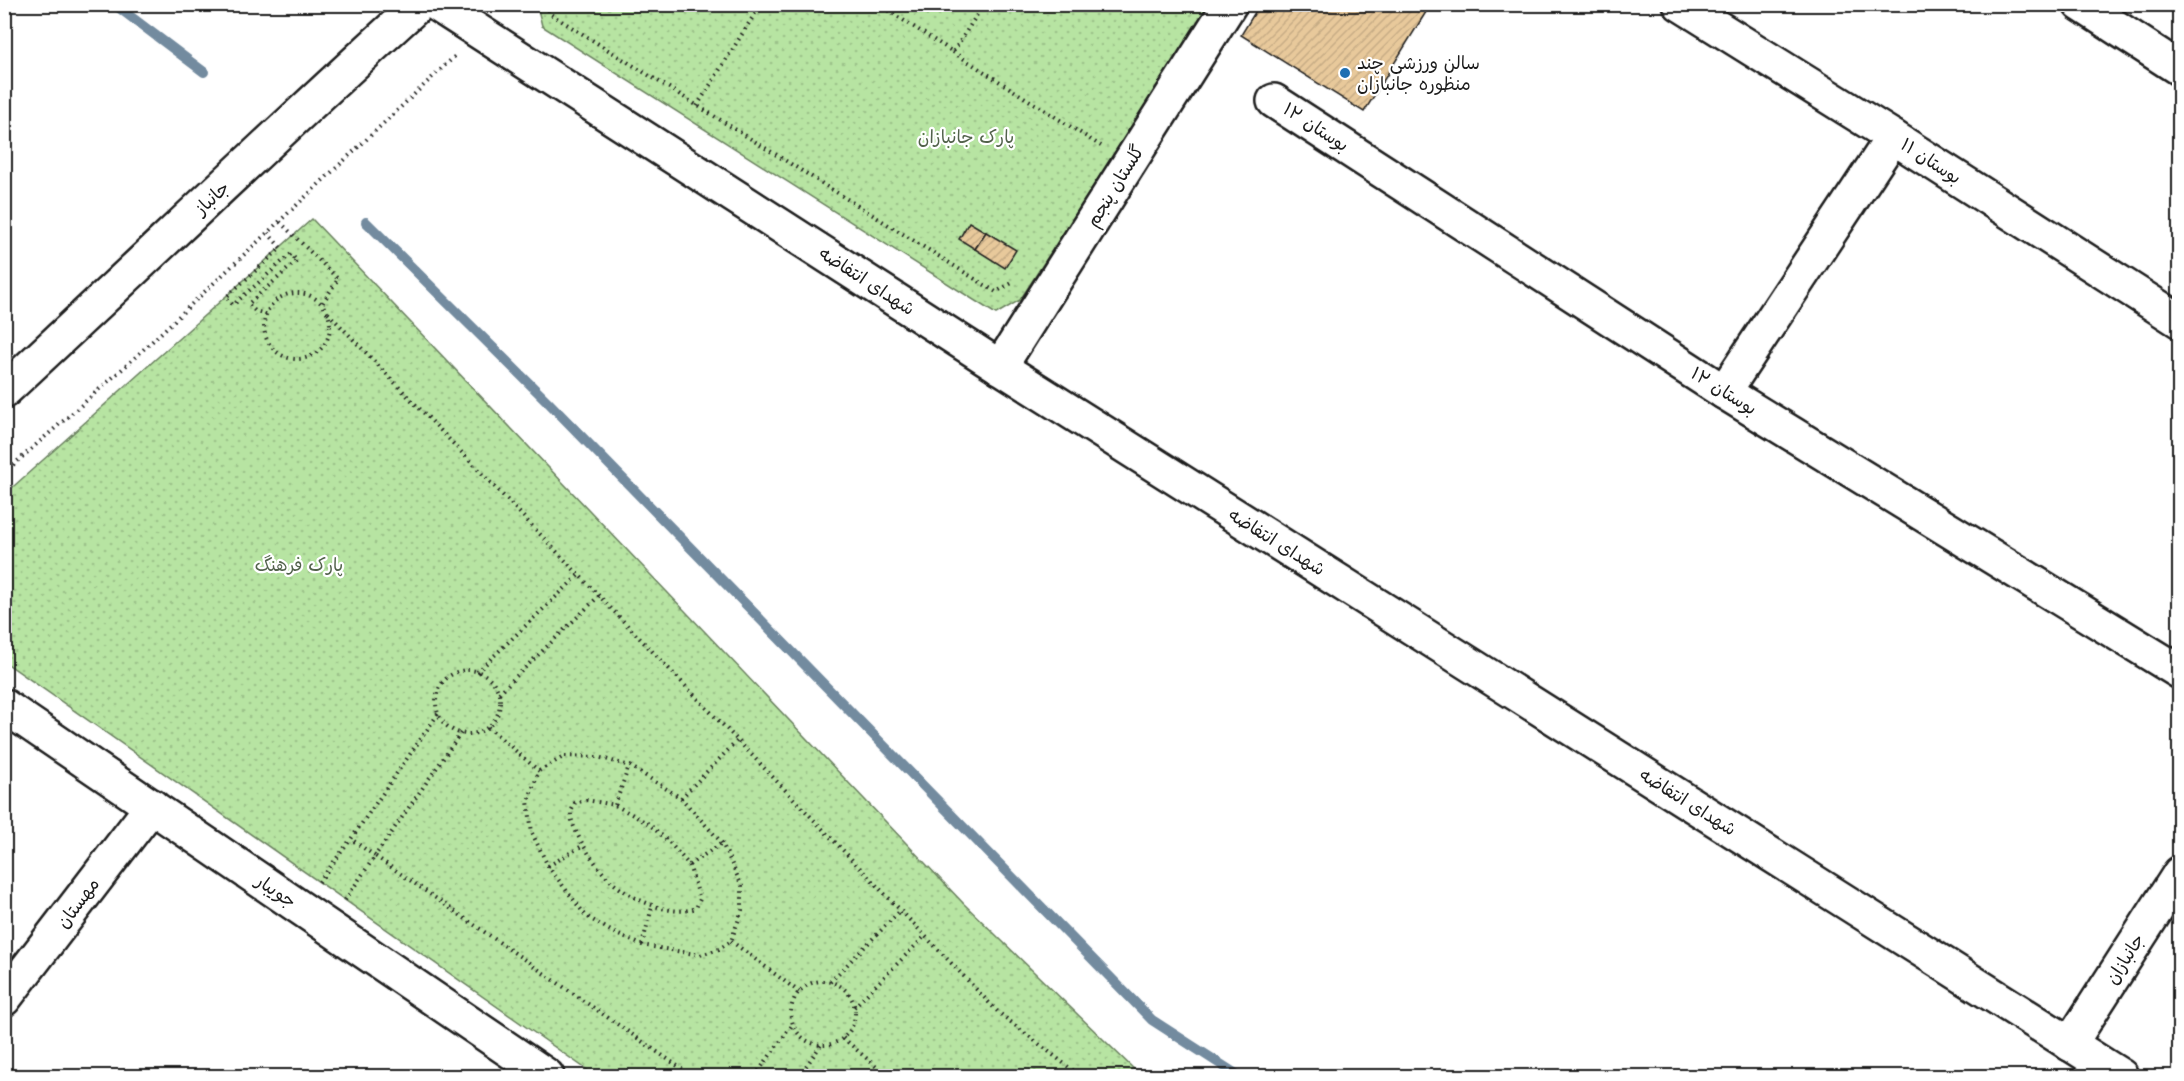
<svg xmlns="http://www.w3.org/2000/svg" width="2184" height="1081" viewBox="0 0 2184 1081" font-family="Mali,'Playpen Sans Arabic',sans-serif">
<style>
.green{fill:url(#green-dots);stroke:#6a805f;stroke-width:1.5}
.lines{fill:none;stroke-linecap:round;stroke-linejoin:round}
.stream{stroke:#738b9f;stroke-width:10}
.building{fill:url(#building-hatch);stroke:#1c1c1c;stroke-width:1.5}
.street-casing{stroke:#1c1c1c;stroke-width:38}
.secondary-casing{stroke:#1c1c1c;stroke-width:38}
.path{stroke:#1c1c1c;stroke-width:4;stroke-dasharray:1.5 4.5;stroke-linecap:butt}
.street{stroke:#fff;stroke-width:33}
.secondary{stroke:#fff;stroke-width:33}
.poi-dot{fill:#1f6fb2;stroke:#fff;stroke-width:2}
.labels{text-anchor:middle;stroke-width:4.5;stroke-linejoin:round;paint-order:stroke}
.poi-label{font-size:18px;fill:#1c1c1c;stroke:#fff;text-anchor:start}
.street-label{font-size:18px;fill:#1c1c1c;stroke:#fff}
.park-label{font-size:18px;fill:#52624b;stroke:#fff}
</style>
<defs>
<pattern id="green-dots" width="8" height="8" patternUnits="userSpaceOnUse" patternTransform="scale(1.5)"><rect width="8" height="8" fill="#b7e4a2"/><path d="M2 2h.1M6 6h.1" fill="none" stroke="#9dc38b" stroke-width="1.8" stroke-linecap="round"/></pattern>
<pattern id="building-hatch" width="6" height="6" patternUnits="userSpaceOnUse" patternTransform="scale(1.5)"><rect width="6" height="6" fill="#e8c99b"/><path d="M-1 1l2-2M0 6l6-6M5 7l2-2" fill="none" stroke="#c6ac85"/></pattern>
</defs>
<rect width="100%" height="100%" fill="#fff"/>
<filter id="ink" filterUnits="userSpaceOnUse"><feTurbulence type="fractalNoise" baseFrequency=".0167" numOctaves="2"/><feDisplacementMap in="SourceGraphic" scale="12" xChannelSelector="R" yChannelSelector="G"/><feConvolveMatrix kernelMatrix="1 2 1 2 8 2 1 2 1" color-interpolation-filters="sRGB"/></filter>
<g filter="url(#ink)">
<g class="green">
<polygon points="537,5 1210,5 1020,300 996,314 542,26"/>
<polygon points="312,219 964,904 1141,1076 596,1076 5,662 5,494"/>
</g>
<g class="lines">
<g class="stream">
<polyline points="114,4 204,72"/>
<polyline points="366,222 549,403 1152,1020 1239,1076"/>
</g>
</g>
<g class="building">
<polygon points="1260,4 1431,4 1364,112 1241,35"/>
<polygon points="969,222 986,232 975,249 959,239"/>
<polygon points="986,232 1016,250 1005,268 975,249"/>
</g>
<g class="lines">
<defs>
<g id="street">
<polyline points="2080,4 2180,69"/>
<polyline points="1274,101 1724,392 2180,672"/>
<polyline points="1724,392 1893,137"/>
<polyline points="4,999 152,806"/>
</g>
<g id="secondary">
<polyline points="436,4 1000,367 2121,1076"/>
<polyline points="1680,4 1893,137 2180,321"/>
<polyline points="1000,367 1230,4"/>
<path d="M4,391c139,-129 275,-260 415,-387"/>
<polyline points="4,706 547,1076"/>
<polyline points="2070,1044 2180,873"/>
</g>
</defs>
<use href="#street" class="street-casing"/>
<use href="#secondary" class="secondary-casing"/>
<g class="path">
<polyline points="547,4 549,13 996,292 1012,283"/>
<polyline points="878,4 953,52 984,4"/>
<polyline points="953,52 1101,146"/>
<polyline points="697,106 761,4"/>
<polyline points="280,222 338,279 322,304"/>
<circle cx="297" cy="326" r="33"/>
<polyline points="328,313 998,1012 1080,1076"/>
<polyline points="266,314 255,311 248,304 297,261 291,254 233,305 226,297 281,248 268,233"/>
<polyline points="4,473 128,364 455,56"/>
<circle cx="468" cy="702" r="32"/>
<polyline points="477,672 579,575"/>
<polyline points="499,693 599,596"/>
<polyline points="438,714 351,839 375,856 461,733"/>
<polyline points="488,727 539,771"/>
<polygon points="565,756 598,757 630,766 681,798 722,843 742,886 742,910 731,941 719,949 700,955 642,945 616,934 586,916 548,866 532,833 528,801 539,771"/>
<polyline points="681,798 738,740"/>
<path d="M586,800l29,5 34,19 20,18 20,23 11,34 -4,9c-24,10 -65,-9 -84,-26 -13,-11 -43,-53 -41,-70 1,-3 3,-6 4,-9z"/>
<polyline points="615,805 629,766"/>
<polyline points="689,865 722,843"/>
<polyline points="548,866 582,846"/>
<polyline points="319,882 351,839"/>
<polyline points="345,900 375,856 692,1076"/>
<polyline points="731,941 799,992"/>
<polyline points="642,945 652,907"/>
<circle cx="823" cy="1013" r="32"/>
<polyline points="830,982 901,910"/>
<polyline points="854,1007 925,936"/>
<polyline points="843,1038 887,1076"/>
<polyline points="755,1076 793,1024"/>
<polyline points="799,1076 821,1045"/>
</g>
<use href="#street" class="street"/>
<use href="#secondary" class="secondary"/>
</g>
</g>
<circle class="poi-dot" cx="1345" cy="73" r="6"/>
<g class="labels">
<g class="poi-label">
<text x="1357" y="69">سالن ورزشی چند<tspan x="1357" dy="21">منظوره جانبازان</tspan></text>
</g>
<g class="street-label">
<text transform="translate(1316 127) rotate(33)" y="6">بوستان ۱۲</text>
<text transform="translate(1931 161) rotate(33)" y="6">بوستان ۱۱</text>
<text transform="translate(1115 186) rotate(-58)" y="6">گلستان پنجم</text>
<text transform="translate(212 198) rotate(-43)" y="6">جانباز</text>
<text transform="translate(867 281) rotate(33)" y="6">شهدای انتفاضه</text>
<text transform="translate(1724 391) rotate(32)" y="6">بوستان ۱۲</text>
<text transform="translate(1277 542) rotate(32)" y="6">شهدای انتفاضه</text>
<text transform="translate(1688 802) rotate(32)" y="6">شهدای انتفاضه</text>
<text transform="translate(276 891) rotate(34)" y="6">جویبار</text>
<text transform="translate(78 903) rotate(-53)" y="6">مهستان</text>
<text transform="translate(2125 959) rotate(-58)" y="6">جانبازان</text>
</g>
<g class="park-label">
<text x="966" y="143">پارک جانبازان</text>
<text x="299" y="571">پارک فرهنگ</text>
</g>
</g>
<rect width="2184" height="1081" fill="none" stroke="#fff" stroke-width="24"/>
<rect x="12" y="12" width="2160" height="1057" fill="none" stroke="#1c1c1c" stroke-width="2" filter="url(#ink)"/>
</svg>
